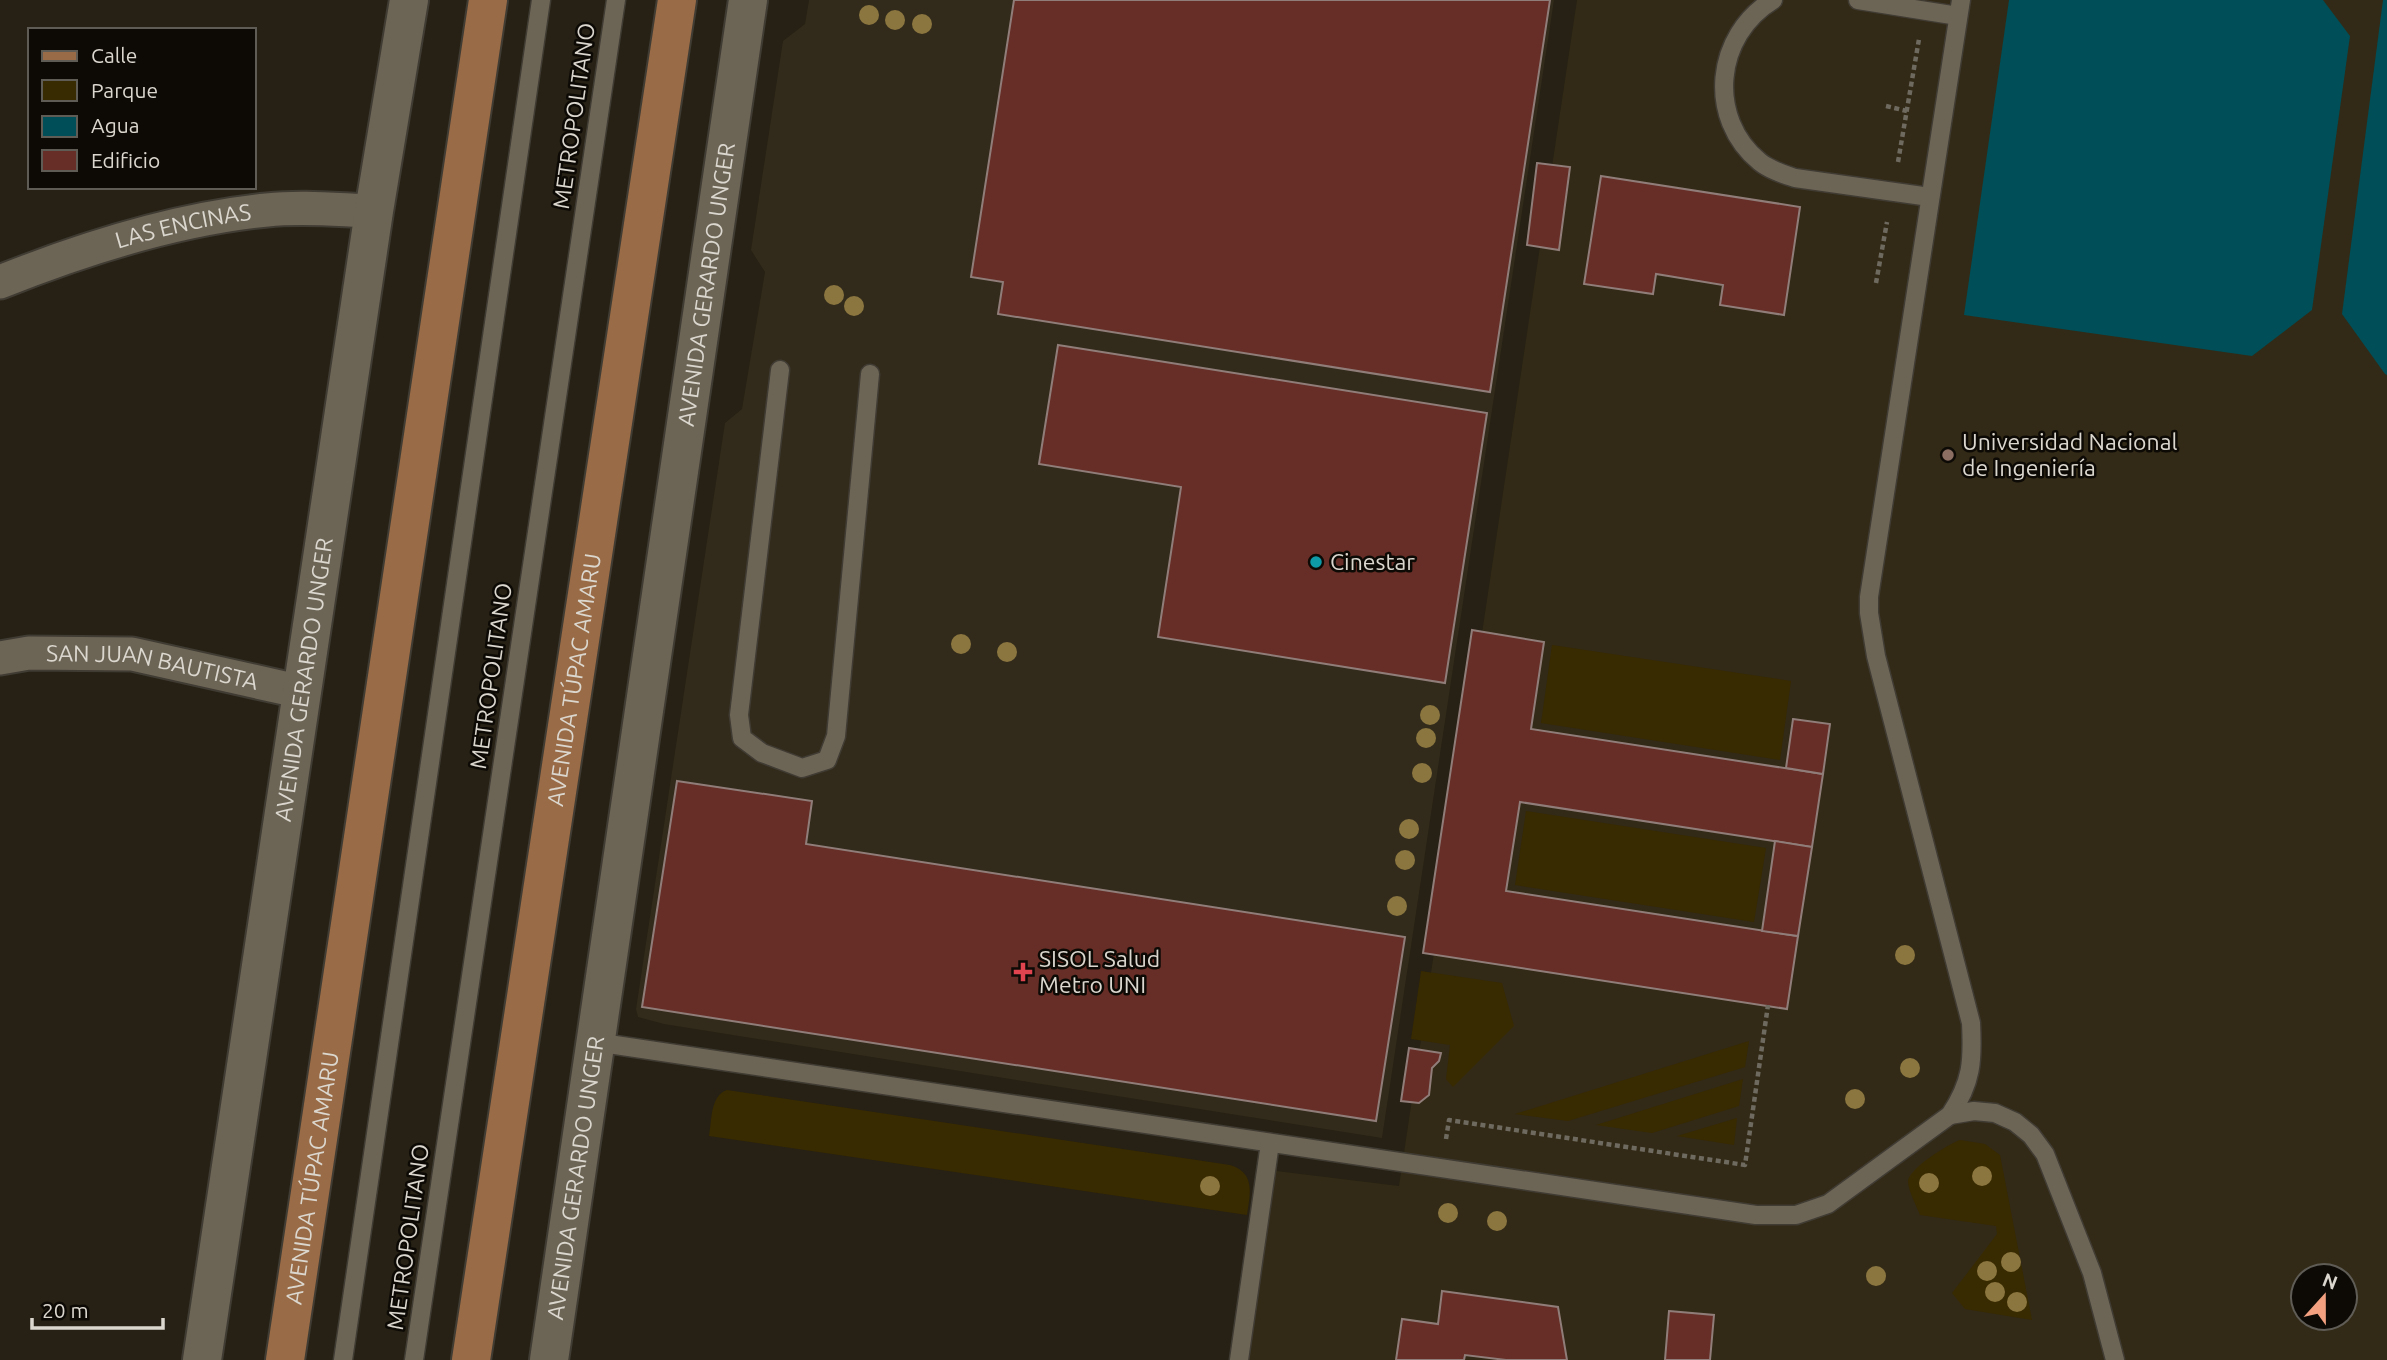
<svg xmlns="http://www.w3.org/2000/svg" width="2387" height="1360" viewBox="0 0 2387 1360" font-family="Ubuntu,sans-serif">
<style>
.commercial{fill:#322b1b}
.built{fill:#322a16;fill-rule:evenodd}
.green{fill:#382a01}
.water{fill:#004e57}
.building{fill:#662e26;stroke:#907d79;stroke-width:2}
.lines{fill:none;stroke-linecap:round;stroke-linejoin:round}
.service-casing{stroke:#403b33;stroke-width:21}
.minor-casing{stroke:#403b33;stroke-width:37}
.tertiary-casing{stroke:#403b33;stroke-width:42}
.primary-casing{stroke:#403b33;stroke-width:42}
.path{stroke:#6f6a60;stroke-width:4.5;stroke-dasharray:5 3.5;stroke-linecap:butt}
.service{stroke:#6c6556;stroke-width:18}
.minor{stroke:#6c6556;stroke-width:33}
.tertiary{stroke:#6c6556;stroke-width:38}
.primary{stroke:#996b46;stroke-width:38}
.tree{fill:#8b7640}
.education-dot{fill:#8d6e63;stroke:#0d0a06;stroke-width:2.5}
.culture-dot{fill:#0f9aa8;stroke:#0d0a06;stroke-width:2.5}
.health-dot{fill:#e0444e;stroke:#0d0a06;stroke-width:2.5}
.labels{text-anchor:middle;stroke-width:5;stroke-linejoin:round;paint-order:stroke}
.street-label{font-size:23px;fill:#dbd7cf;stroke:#0d0a06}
.poi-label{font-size:23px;fill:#dbd7cf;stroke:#0d0a06;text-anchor:start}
</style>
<rect width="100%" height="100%" fill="#262114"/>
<polygon class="commercial" points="809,0 1554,0 1382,1138 664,1024 638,1017 636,1009 725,423 742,409 765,272 751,250 783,41 805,24"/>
<path class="built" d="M1577,0h810v1360h-1139l28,-189 123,15zM2303,1276h42v42h-42z"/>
<g class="green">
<polygon points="1552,645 1791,681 1780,760 1541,723"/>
<polygon points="1526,811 1766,848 1754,922 1515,885"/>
<polygon points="1421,971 1502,983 1514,1026 1453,1087 1446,1079 1450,1045 1411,1039"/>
<polygon points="1749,1041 1745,1067 1568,1121 1515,1114"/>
<polygon points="1743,1079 1739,1106 1652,1133 1596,1125"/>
<path d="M727,1090l503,75c26,8 20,29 17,50l-538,-79c3,-16 1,-40 18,-46z"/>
<polygon points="1737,1118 1734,1145 1677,1136"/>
<path d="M1960,1140l25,4 15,11 32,165 -67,-11 -13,-16 45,-59 -1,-8 -76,-11c-4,-10 -11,-23 -12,-33 -1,-12 40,-38 52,-42z"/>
</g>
<g class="water">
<polygon points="2009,0 2323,0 2350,36 2312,310 2252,356 1964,315"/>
<polygon points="2383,0 2387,0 2387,375 2385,374 2342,314"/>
</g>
<g class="building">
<polygon points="1014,0 1550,0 1490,392 998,314 1003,282 971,277"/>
<polygon points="1537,163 1570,167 1559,250 1527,245"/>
<polygon points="1601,176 1800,207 1784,315 1720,305 1723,285 1656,274 1653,294 1584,284"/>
<polygon points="1058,345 1487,413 1445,683 1158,637 1181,487 1039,464"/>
<polygon points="1472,630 1544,642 1531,729 1823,774 1812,847 1520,802 1506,891 1798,936 1787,1009 1423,953"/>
<polygon points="1793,719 1830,724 1823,774 1786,768"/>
<polygon points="677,781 812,801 806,844 1405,937 1376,1121 642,1007"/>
<polygon points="1775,841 1812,847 1798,936 1762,931"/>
<polygon points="1409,1048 1441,1053 1439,1061 1432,1068 1429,1095 1419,1103 1401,1101"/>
<polygon points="1442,1291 1558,1307 1567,1360 1506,1360 1465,1355 1464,1360 1396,1360 1402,1319 1438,1324"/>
<polygon points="1669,1311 1714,1315 1710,1360 1665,1360"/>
</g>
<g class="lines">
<defs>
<g id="service">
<path d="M1773,0c-58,35 -67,118 -13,162 10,8 23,12 35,16l135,19"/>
<polyline points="1858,0 1958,16"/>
<polyline points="780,370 739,715 742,738 762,753 802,768 827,760 836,736 870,374"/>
<path d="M595,1042l1161,173h40l32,-11 122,-89c22,-33 23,-54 21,-92l-95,-367 -7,-43v-16l92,-597"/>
<polyline points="1950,1115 1974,1111 1995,1113 2015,1122 2031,1135 2045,1154 2092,1273 2115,1360"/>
<polyline points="343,1360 541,0"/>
<polyline points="414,1360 616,0"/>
<polyline points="1239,1360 1270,1143"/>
</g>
<g id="minor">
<path id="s1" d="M0,282c85,-34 176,-63 267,-72 36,-4 72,0 107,1"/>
<path id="s2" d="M0,658l29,-5 103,1 170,38"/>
</g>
<g id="tertiary">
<path id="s3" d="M202,1360l172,-1149 35,-211"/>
<path id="s4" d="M549,1360l199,-1360"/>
</g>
<g id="primary">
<path id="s5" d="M285,1360l203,-1360"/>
<path id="s6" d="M471,1360l206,-1360"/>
</g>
</defs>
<use href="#service" class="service-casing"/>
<use href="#minor" class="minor-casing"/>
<use href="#tertiary" class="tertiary-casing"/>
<use href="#primary" class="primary-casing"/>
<g class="path">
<polyline points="1886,106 1907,111"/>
<polyline points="1898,162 1919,39"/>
<polyline points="1876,283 1887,222"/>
<polyline points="1446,1139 1449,1120 1745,1165 1768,1005"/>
</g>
<use href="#service" class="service"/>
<use href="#minor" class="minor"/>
<use href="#tertiary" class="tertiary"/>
<use href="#primary" class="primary"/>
</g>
<g class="tree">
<circle cx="869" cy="15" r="10"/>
<circle cx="895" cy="20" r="10"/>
<circle cx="922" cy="24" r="10"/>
<circle cx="834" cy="295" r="10"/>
<circle cx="854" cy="306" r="10"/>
<circle cx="961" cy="644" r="10"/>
<circle cx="1007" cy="652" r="10"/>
<circle cx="1430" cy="715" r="10"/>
<circle cx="1426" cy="738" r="10"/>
<circle cx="1422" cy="773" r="10"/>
<circle cx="1409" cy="829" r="10"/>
<circle cx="1405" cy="860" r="10"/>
<circle cx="1397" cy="906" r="10"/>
<circle cx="1905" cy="955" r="10"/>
<circle cx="1910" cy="1068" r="10"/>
<circle cx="1855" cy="1099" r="10"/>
<circle cx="1982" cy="1176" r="10"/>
<circle cx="1929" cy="1183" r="10"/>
<circle cx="1210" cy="1186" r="10"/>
<circle cx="1448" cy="1213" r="10"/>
<circle cx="1497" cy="1221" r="10"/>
<circle cx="2011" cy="1262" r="10"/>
<circle cx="1987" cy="1271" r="10"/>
<circle cx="1876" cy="1276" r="10"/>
<circle cx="1995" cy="1292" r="10"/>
<circle cx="2017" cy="1302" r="10"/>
</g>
<circle class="education-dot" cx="1948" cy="455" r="7"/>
<circle class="culture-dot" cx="1316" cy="562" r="7"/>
<path class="health-dot" d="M1019.5 961.5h7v7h7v7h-7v7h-7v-7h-7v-7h7z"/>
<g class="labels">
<g class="street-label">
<text transform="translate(574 116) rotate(-82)" y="8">METROPOLITANO</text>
<text dy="8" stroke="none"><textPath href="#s1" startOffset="192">LAS ENCINAS</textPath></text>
<text dy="8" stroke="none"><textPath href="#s4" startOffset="1087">AVENIDA GERARDO UNGER</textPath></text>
<text dy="8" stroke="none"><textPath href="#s2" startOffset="154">SAN JUAN BAUTISTA</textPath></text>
<text transform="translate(491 676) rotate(-82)" y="8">METROPOLITANO</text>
<text dy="8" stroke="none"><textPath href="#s3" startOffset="688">AVENIDA GERARDO UNGER</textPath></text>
<text dy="8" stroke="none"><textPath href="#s6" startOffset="688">AVENIDA TÚPAC AMARU</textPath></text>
<text dy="8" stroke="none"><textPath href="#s5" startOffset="184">AVENIDA TÚPAC AMARU</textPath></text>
<text dy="8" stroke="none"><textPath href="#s4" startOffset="184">AVENIDA GERARDO UNGER</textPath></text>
<text transform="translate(408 1237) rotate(-82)" y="8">METROPOLITANO</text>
</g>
<g class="poi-label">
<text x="1962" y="450">Universidad Nacional<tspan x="1962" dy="26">de Ingeniería</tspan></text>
<text x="1330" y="570">Cinestar</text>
<text x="1039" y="967">SISOL Salud<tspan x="1039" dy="26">Metro UNI</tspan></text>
</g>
</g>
<rect x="28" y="28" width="228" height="161" fill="#0d0a06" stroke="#5f5c56" stroke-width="2"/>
<rect x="42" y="51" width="35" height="10" fill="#996b46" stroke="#5f5c56" stroke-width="2"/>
<text x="91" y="63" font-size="21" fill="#dbd7cf">Calle</text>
<rect x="42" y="80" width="35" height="21" fill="#382a01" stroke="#5f5c56" stroke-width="2"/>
<text x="91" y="98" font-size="21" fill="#dbd7cf">Parque</text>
<rect x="42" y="116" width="35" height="21" fill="#004e57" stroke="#5f5c56" stroke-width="2"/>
<text x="91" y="133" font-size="21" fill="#dbd7cf">Agua</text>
<rect x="42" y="150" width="35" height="21" fill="#662e26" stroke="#5f5c56" stroke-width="2"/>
<text x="91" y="168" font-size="21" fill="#dbd7cf">Edificio</text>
<g transform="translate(2324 1297) rotate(21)"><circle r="33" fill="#0d0a06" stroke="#5f5c56" stroke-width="2"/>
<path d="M0-5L12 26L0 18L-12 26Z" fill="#f2a07f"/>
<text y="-10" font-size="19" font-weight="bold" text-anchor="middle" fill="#dbd7cf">N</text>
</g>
<path d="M32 1318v10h131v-10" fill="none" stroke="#dbd7cf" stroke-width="3.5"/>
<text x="42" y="1318" font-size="21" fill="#dbd7cf" stroke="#0d0a06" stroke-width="5" paint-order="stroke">20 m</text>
</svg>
